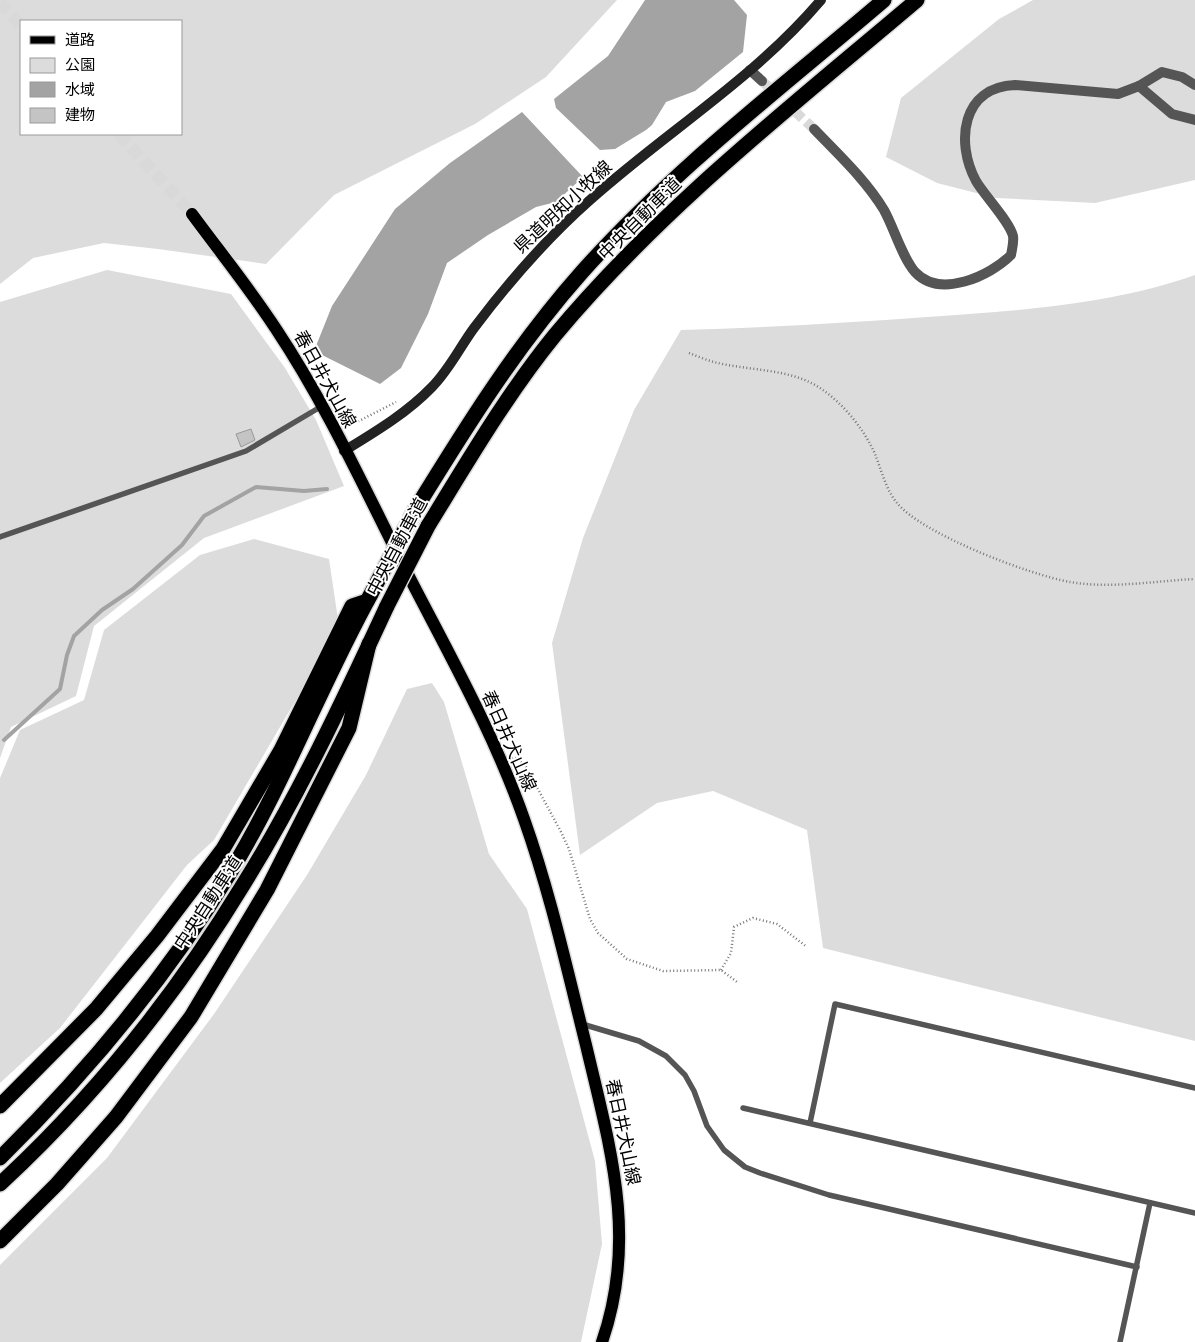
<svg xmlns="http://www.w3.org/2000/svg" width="1195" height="1342" viewBox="0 0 1195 1342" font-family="Mulish,'Noto Sans JP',sans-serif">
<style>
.green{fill:#dcdcdc;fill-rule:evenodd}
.water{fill:#a3a3a3}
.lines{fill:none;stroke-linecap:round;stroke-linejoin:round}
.stream{stroke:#a3a3a3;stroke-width:4}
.building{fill:#c4c4c4;stroke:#999}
.street-tunnel{stroke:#d9d9d9;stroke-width:10;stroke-dasharray:10 5;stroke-linecap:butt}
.primary-tunnel{stroke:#d9d9d9;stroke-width:12;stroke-dasharray:12 6;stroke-linecap:butt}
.primary-casing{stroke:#dbdbdb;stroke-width:15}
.highway-casing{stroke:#dbdbdb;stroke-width:18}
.path{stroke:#777;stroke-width:2.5;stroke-dasharray:1 2.5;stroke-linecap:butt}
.lane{stroke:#555;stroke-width:5.5}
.street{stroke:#555;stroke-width:10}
.secondary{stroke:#222;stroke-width:10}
.primary{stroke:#000;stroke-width:12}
.highway{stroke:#000;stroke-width:15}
.highway-bridge-casing{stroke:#dbdbdb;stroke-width:18;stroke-linecap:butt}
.highway-bridge{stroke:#000;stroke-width:15}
.labels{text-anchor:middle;stroke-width:4;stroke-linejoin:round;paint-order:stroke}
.street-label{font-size:18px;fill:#000;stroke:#fff}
</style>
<rect width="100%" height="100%" fill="#fff"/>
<g class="green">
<path d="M0,0h617l-71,77 -71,47 -141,71 -68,69 -108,-15 -54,-6 -71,15 -33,26zM21,21h160v113h-160z"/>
<polygon points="1033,0 1195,0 1195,180 1095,203 996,198 937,183 886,157 901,98 999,19"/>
<polygon points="107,270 231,294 285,368 316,420 344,486 204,538 94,626 76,696 11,727 0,758 0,302"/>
<path d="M1195,275v766l-372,-93 -16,-118 -94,-39 -56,12 -77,52 -28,-212 31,-105 51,-128 47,-80c82,-2 164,-7 246,-13 89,-6 183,-12 268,-42z"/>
<polygon points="254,539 329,559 339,626 214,840 187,865 60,1028 0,1083 0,778 20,730 84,700 104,630 200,555"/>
<polygon points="432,683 444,702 489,854 527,909 595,1161 602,1244 581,1342 0,1342 0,1265 107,1158 214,1014 307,875 366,775 407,689"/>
</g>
<g class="water">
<polygon points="645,0 734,0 747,15 743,52 695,91 666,102 652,125 646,130 615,149 600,150 556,108 554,99 608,56"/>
<polygon points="522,112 583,177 556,202 536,207 488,235 447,263 428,314 401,368 380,384 314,351 332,306 395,209 450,163"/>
</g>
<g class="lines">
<polyline class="stream" points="4,740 60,689 67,655 74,636 102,610 133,589 182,545 204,516 256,487 304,491 327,489"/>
</g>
<polygon class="building" points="251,429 255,440 241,447 236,434"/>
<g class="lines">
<polyline class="street-tunnel" points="762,81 814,129"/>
<g class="primary-tunnel">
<polyline points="0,2 21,26"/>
<polyline points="119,134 192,214"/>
</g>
<defs>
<path id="primary" d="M192,214c28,38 58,75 84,115 54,81 95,174 140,261 39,75 80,149 108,229 26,73 43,150 62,226 24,102 52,193 16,297"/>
<g id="highway">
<path d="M415,510c51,-83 102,-165 167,-238 90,-101 199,-184 302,-272"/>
<path d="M428,526c40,-65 79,-132 127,-191 106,-127 237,-229 362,-335"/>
<polyline points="0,1106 96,1009 157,936 223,849 281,750 352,606 367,601"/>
<path d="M0,1158c88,-87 167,-181 231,-287 54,-89 90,-187 140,-277"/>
<path d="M0,1184c94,-87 176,-189 243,-299 55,-88 100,-184 144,-279"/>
<polyline points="0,1241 57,1184 116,1117 191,1017 267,890 349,728 369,644"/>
</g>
</defs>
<use href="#primary" class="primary-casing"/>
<use href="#highway" class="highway-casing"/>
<g class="path">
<path d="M689,353c8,3 17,7 25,9 34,9 76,6 106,26 23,15 44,41 55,66 6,15 11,36 22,49 25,31 133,72 173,79 41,7 84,-1 125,-3"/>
<polyline points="355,423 396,402"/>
<polyline points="512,758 514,757 525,765 561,832 569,849 590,919 598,933 627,959 663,971 721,970 737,982"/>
<polyline points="721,970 731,953 734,927 753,918 777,924 807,947"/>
</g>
<g class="lane">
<polyline points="0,537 246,451 322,406"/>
<polyline points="582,1024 639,1041 666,1056 685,1075 694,1091 707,1126 724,1150 745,1167 760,1173 829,1195 1137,1267"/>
<polyline points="743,1108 1195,1213"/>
<polyline points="810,1123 835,1004 1195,1088"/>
<polyline points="1120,1342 1150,1203"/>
</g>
<g class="street">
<polyline points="750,70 762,81"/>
<polyline points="1139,86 1172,114 1195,120"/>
<path d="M814,129c24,25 52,51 70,81 10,18 18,47 31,62 25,27 75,4 96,-17 1,-6 3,-13 2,-19 -3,-14 -29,-41 -37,-55 -21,-39 -14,-94 39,-96l103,9 21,-8 23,-14 20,5 13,8"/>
</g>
<path class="secondary" d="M344,451c31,-19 63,-38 88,-64 17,-17 28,-40 42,-59 34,-45 73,-90 116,-128 76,-68 165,-122 231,-200"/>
<use href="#primary" class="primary"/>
<use href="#highway" class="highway"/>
<defs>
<g id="highway-bridge">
<polyline points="371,594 415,510"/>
<polyline points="387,606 428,526"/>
</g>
</defs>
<use href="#highway-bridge" class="highway-bridge-casing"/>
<use href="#highway-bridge" class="highway-bridge"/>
</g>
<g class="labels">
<g class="street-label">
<text transform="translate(563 207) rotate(-43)" y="6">県道明知小牧線</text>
<text transform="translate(640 219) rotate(-45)" y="6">中央自動車道</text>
<text transform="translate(325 379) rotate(61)" y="6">春日井犬山線</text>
<text transform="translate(397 547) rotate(-62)" y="6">中央自動車道</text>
<text transform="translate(509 741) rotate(66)" y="6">春日井犬山線</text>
<text transform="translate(208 903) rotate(-57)" y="6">中央自動車道</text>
<text transform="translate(623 1132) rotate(78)" y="6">春日井犬山線</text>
</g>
</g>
<rect x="20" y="20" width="162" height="115" fill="#ffffff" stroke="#999999"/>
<rect x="30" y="36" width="25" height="8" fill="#000000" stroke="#999999"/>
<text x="65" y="45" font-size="15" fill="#000000">道路</text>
<rect x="30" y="58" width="25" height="15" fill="#dcdcdc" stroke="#999999"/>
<text x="65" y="70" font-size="15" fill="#000000">公園</text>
<rect x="30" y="82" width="25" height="15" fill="#a3a3a3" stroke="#999999"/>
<text x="65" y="95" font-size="15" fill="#000000">水域</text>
<rect x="30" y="108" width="25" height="15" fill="#c4c4c4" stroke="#999999"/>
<text x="65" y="120" font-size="15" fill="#000000">建物</text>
</svg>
